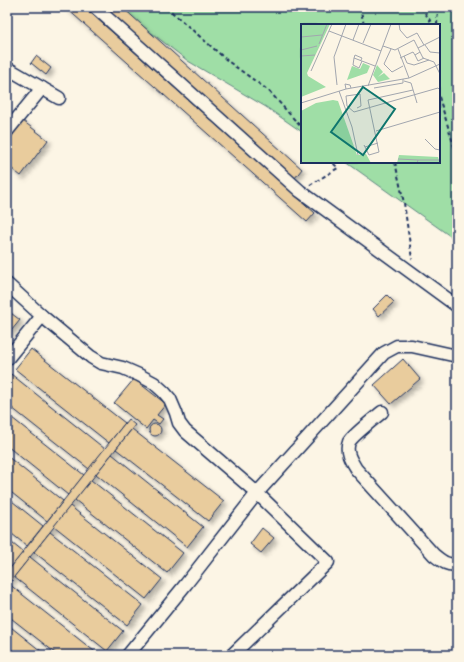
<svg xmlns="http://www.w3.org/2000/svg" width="464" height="662" viewBox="0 0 464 662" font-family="Pangolin,sans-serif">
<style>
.green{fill:#9fdea6;stroke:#5d8682}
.building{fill:#e9cc9d;stroke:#1b2f5e;filter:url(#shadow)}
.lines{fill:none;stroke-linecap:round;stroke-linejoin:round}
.minor-casing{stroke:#1b2f5e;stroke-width:15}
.path{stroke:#1b2f5e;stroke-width:2;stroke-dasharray:4 3;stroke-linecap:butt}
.minor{stroke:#fcf5e5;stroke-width:12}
.inset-road{fill:none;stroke:#a2a6af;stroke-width:1}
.view{fill:#0f766e;fill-opacity:0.15;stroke:#0f766e;stroke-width:2}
.inset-edge{fill:none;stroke:#1b2f5e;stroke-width:2}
</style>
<defs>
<filter id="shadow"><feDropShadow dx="3.5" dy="3.5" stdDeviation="2" flood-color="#0004"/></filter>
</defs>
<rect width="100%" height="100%" fill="#fcf5e5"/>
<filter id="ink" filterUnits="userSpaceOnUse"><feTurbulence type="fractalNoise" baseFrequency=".025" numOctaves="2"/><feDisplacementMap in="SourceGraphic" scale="8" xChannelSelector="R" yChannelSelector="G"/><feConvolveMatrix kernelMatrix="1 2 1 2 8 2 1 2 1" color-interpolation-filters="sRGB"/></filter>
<g filter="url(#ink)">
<polygon class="green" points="118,7 457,7 457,241 346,162 439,162 439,25 302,25 302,132 266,107 188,61"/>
<g class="building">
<polygon points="65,7 84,7 315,213 307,222"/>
<polygon points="105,7 122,7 302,169 295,178"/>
<polygon points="36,56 51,68 46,75 31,63"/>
<polygon points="23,121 48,140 21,176 7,165 7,142"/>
<polygon points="387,295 394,302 379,316 373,309"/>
<polygon points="7,310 20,320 7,336"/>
<polygon points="31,349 125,423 109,443 15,369"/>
<polygon points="403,359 420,379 391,404 374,385"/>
<polygon points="11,374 105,449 89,469 7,404 7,379"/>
<polygon points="134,379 166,404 157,415 163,419 159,424 153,420 146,429 114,403"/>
<polygon points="7,414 84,475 68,495 7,446"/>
<polygon points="128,419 135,425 7,586 7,572"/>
<circle cx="155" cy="430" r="6"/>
<polygon points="132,429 224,501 208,521 116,449"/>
<polygon points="112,454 203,527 187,547 96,474"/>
<polygon points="7,456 63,501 47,521 7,489"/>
<polygon points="91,480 183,553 167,573 75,500"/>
<polygon points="7,497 43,526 27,546 7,530"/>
<polygon points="70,506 162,579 146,599 54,526"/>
<polygon points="262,528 274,538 261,553 250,544"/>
<polygon points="50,532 143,605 127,625 34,552"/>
<polygon points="7,539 23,552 7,572"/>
<polygon points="30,557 123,631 107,651 14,577"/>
<polygon points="9,584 99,655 58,655 7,615 7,586"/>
<polygon points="7,624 46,655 7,655"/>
</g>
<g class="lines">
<defs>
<g id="minor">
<polyline points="95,7 300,191 457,306"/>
<polyline points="7,68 59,98"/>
<polyline points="7,131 42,88"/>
<polyline points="7,284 42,316 91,357 101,363 123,368 139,375 154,383 164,392 170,399 176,413 179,423 185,431 257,493 328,562 232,655"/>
<polyline points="7,359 42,316"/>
<path d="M382,412c-7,6 -29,23 -33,30 -4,10 2,19 7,27l78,86c8,6 13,11 23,9"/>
<polyline points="128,655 186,584 257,493 384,353 397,346 412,346 457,356"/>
</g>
</defs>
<use href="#minor" class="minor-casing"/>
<g class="path">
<polyline points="166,7 229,62 269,91 302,128"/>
<polyline points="360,7 364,25"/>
<polyline points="421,7 433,25"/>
<polyline points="437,25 438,7"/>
<polyline points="439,97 457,156"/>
<polyline points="395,162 404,203 412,259"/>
<polyline points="310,185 338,168 332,162"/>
</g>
<use href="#minor" class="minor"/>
</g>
</g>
<g transform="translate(301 24)">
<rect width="139" height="139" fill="#fcf5e5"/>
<path d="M0,0h29l-23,49 1,3 18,11 -25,10zM62,39l7,3 -3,7 -20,7 5,-14 8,3zM76,41l6,7 -5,5 6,-4 6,6 -12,3 -5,-7zM32,76l5,1 19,54 9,-1 5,9h-70v-52l15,-8zM98,131l39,2 2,6h-43z" fill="#9fdea6"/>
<path class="inset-road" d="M98,0l1,6 7,8 10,-5 7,12M28,7l52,20M0,13l21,-2M52,16l6,-16M62,19l8,-19M18,20l8,-20M124,21l5,7 10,1M82,22l12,4 19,-10 9,18 11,4 6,12M117,24l22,-11M90,25l-7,15 8,8 11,-6M97,25l11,29M0,26l16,-4M114,31l3,6 6,-3M0,32l14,-1M103,32l3,7 7,2 15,-5M53,34l-1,7 6,3 3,-7M53,34l21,8M53,34l1,-3 7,3 -1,2M99,34l13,-6 2,3 5,-3M10,47l21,-47M103,57l7,2 6,20M36,61l-3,-28 12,-33M67,62l23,-62M73,64l29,-5v-4M45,65l-1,-5 5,1 1,3M38,67l13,36 6,28M0,79l45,-14 63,-11 31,-14M56,84l4,-2 -1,-12 -14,2 1,10 7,6 84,-24 2,2M75,107l64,-19M124,115l10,10 5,1M63,121l5,10 10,-3 -11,-52 45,-10M64,123l13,-4M97,135l20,1M116,139l1,-3h22"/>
<path class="view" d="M62,63l32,22 -32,46 -32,-23z"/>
<rect width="139" height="139" class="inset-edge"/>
</g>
<rect width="464" height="662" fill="none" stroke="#fcf5e5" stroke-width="24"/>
<rect x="12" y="12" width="440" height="638" fill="none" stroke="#1b2f5e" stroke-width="1.5" filter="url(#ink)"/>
</svg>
